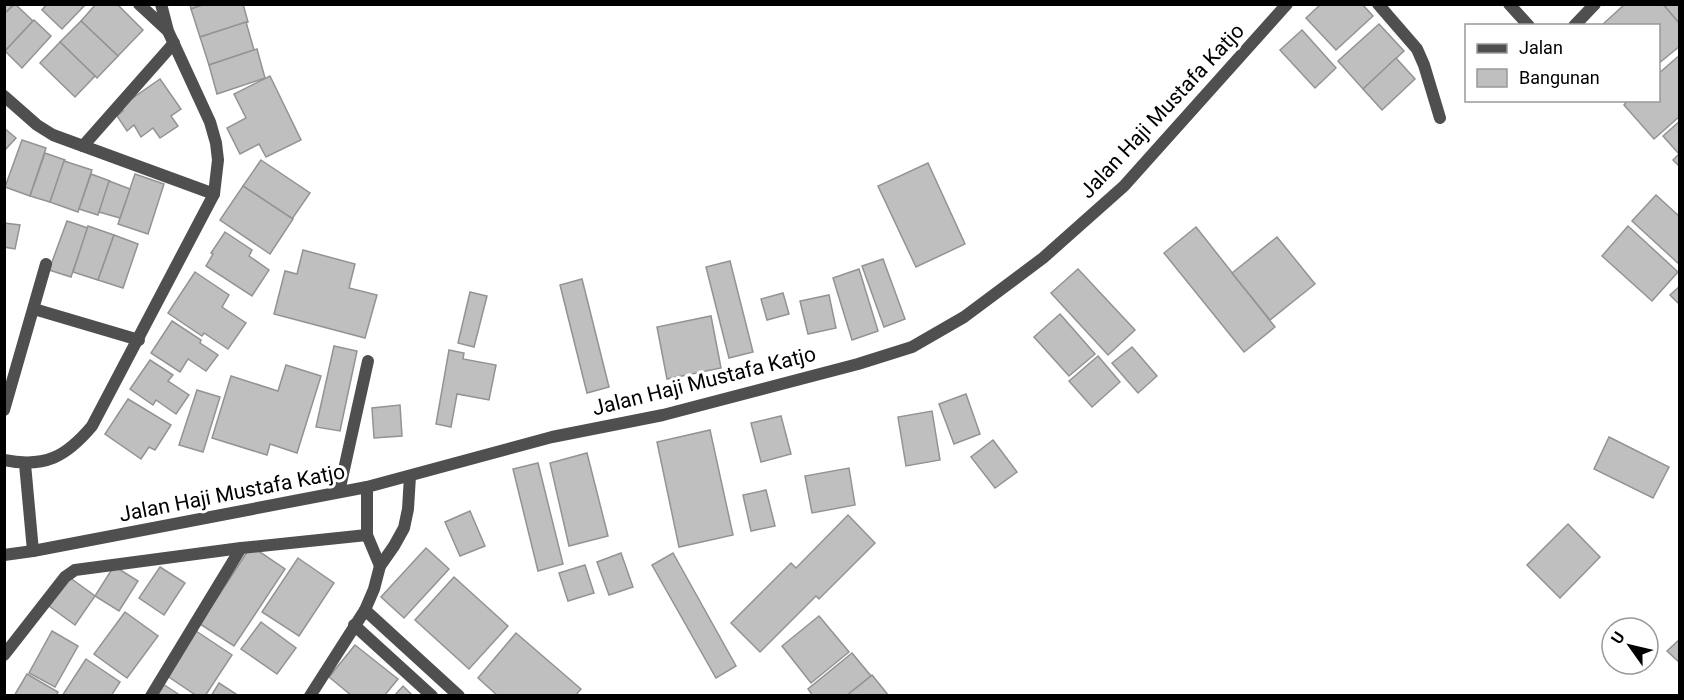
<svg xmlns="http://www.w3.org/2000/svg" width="1684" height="700" viewBox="0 0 1684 700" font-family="Roboto,sans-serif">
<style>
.building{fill:#bfbfbf;stroke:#939393;stroke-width:1.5}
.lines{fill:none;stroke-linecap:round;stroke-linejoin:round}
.minor{stroke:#4f4f4f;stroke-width:12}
.labels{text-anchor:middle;stroke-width:6;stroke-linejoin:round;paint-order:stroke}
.street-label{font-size:21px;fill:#000;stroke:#fff}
</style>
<rect width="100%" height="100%" fill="#fff"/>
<g class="building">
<polygon points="4,4 13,5 4,14"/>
<polygon points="15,4 33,21 5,51 4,14"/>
<polygon points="47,4 86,4 62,29 42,10"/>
<polygon points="96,4 117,4 143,30 118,56 81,21"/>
<polygon points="190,4 205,4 191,9"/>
<polygon points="205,4 243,4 248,22 200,37 191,9"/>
<polygon points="1321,4 1362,4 1373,16 1336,50 1306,18"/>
<polygon points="1625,4 1663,4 1680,24 1680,46 1658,64 1658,26 1601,26"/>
<polygon points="1663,4 1680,4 1680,24"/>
<polygon points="34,20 51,36 22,68 5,51"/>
<polygon points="81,21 118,56 97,78 60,42"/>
<polygon points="246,22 254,50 209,65 200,37"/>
<polygon points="1379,24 1404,51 1363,89 1338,61"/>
<polygon points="1302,30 1336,68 1315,88 1280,50"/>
<polygon points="60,42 95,76 75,97 40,63"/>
<polygon points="257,49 265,78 217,94 209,65"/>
<polygon points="1680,55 1680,116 1654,139 1624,105 1628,100 1658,100 1658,74"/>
<polygon points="1396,58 1415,79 1382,110 1363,89"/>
<polygon points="270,76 301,140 266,157 259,144 240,154 227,128 246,118 234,94"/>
<polygon points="160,79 181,109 171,116 178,126 160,138 153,128 141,137 134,125 127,131 117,116 123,111 120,107"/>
<polygon points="1680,121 1680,167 1673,160 1679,154 1663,136"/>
<polygon points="4,128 16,138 4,151"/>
<polygon points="22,140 46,148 30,196 5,187"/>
<polygon points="45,153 65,160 50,202 30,196"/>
<polygon points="261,160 310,193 292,219 243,186"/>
<polygon points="64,161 92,170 78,212 50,202"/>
<polygon points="928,163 965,244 916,267 878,186"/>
<polygon points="91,174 110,181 98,215 79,209"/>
<polygon points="135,174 164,184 148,234 118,224"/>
<polygon points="109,181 130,189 120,218 99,212"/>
<polygon points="243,186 293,219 270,254 220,220"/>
<polygon points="1656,195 1680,217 1680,265 1632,221"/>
<polygon points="67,221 88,228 71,277 49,270"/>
<polygon points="4,223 20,225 15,249 4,247"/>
<polygon points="88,226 114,235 98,280 73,272"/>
<polygon points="1628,226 1678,272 1652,301 1602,256"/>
<polygon points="1196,227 1275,327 1244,352 1164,253"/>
<polygon points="225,232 252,250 249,256 269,270 252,296 206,266 213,254 211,253"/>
<polygon points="114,235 138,244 123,288 98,280"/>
<polygon points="1277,237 1315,284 1270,320 1232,273"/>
<polygon points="303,250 355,264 349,288 377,295 365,338 274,314 285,271 297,274"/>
<polygon points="883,259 905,319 884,327 862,266"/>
<polygon points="730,261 753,352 729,358 706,267"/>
<polygon points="859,269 878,331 852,340 833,278"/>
<polygon points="1078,269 1135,330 1108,355 1051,293"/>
<polygon points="195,272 229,295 222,307 246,323 228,349 204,333 202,336 168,313"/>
<polygon points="582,279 609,387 587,393 560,285"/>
<polygon points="1680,286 1680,305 1670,295"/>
<polygon points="470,292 487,296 474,347 458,343"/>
<polygon points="783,293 789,314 767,320 761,299"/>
<polygon points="829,295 836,328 808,334 800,301"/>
<polygon points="1060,314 1095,354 1069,376 1034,337"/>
<polygon points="711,316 721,368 667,379 657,327"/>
<polygon points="172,321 201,340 200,343 218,355 206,371 188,359 180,372 151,353"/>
<polygon points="334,346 357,351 340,431 316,427"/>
<polygon points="1132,347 1157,376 1138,393 1112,363"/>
<polygon points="449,350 464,353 463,359 496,365 489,400 457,394 451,427 436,424"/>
<polygon points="1098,356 1120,382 1092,407 1069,381"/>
<polygon points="150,360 173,375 168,381 189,395 176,414 156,400 153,405 130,389"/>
<polygon points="286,365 321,376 297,453 270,444 267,455 212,438 231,376 278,391"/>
<polygon points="197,390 220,397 203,452 179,445"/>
<polygon points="966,394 980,434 954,444 939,404"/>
<polygon points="128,399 171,425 155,450 149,447 141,459 105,434"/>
<polygon points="400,405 402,436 374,438 372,408"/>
<polygon points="932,411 940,460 906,466 898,417"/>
<polygon points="781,416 791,454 761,462 751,423"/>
<polygon points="710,430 733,535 679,547 657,442"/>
<polygon points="1609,437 1669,467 1653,498 1594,469"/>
<polygon points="993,440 1017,472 995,488 971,457"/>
<polygon points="587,453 608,536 569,546 550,463"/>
<polygon points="538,463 563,564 538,571 513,469"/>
<polygon points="849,468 855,505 812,513 805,476"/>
<polygon points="766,490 775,526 751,531 743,495"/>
<polygon points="470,511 485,546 460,556 445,522"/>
<polygon points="848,515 875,543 819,599 816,596 760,652 731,623 791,563 796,568"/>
<polygon points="1568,524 1600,557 1560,598 1527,565"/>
<polygon points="251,546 285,569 234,646 200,624"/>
<polygon points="426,548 449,569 404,618 381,597"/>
<polygon points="621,553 633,587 609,595 597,562"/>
<polygon points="673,553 736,666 716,678 652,565"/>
<polygon points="298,558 334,583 299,636 262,612"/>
<polygon points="585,565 594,593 568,601 559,573"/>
<polygon points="114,566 138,581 119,611 95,596"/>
<polygon points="160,567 185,583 164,615 139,598"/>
<polygon points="69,577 95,596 75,625 49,606"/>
<polygon points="454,577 508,626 469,669 415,620"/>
<polygon points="125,612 158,636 127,678 94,654"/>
<polygon points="819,616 849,652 811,683 782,646"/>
<polygon points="261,622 296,648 277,674 241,649"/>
<polygon points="52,631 78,646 55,687 29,673"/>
<polygon points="196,631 232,655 205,696 197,696 166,675"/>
<polygon points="516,633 581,689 575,696 498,696 478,678"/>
<polygon points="1680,639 1680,663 1667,651"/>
<polygon points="355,645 398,679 384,696 352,696 329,677"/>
<polygon points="852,653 871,676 846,696 813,696 808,689"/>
<polygon points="86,659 120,682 111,696 62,696"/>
<polygon points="27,674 58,692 56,696 14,696"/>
<polygon points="872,675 889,696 846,696 871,676"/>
<polygon points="219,683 239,696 211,696"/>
<polygon points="163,684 181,696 155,696"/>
<polygon points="403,686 413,696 394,696"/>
</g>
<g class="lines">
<g class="minor">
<polyline points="139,4 167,30"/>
<polyline points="1378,4 1417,49 1424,65 1440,118"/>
<polyline points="1509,4 1529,26"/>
<polyline points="1574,26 1595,4"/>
<polyline points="4,96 37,125 53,135 214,194 218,160 216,143 210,122 168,31 161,4"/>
<polyline points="83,146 174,43"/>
<polyline points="34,309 139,340"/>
<polyline points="4,410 46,264"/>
<path d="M4,460c41,8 62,-3 88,-34l122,-232"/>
<polyline points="25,464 33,551"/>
<polyline points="367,487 367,535 380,566"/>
<polyline points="339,492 368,361"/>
<polyline points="4,555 33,551 367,487 552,437 663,415 858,364 912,347 964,317 1043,258 1124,186 1287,4"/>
<polyline points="365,610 459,696"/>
<polyline points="354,625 432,696"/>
<polyline points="4,655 65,577 75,570 241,548 367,535"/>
<polyline points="151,696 241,548"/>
<polyline points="310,696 365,610 374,589 380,566 394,546 404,528 408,509 410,476"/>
</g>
</g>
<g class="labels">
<g class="street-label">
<text transform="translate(1162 111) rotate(-47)" y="7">Jalan Haji Mustafa Katjo</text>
<text transform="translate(704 381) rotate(-14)" y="7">Jalan Haji Mustafa Katjo</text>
<text transform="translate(232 493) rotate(-11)" y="7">Jalan Haji Mustafa Katjo</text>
</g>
</g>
<rect width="1684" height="700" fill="none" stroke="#000000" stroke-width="12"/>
<rect x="1465" y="24" width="195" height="78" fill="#ffffff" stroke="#999999" stroke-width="1.5"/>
<rect x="1477" y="44" width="30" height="9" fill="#4f4f4f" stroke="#999999" stroke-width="1.5"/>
<text x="1519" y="54" font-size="18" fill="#000000">Jalan</text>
<rect x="1477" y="69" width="30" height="18" fill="#bfbfbf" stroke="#999999" stroke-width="1.5"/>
<text x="1519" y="84" font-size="18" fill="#000000">Bangunan</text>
<g transform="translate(1630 646) rotate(304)"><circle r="28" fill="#ffffff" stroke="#999999" stroke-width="1.5"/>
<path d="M0-4.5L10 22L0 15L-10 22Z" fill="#000000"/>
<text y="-9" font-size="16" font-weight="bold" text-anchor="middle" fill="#000000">U</text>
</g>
</svg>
